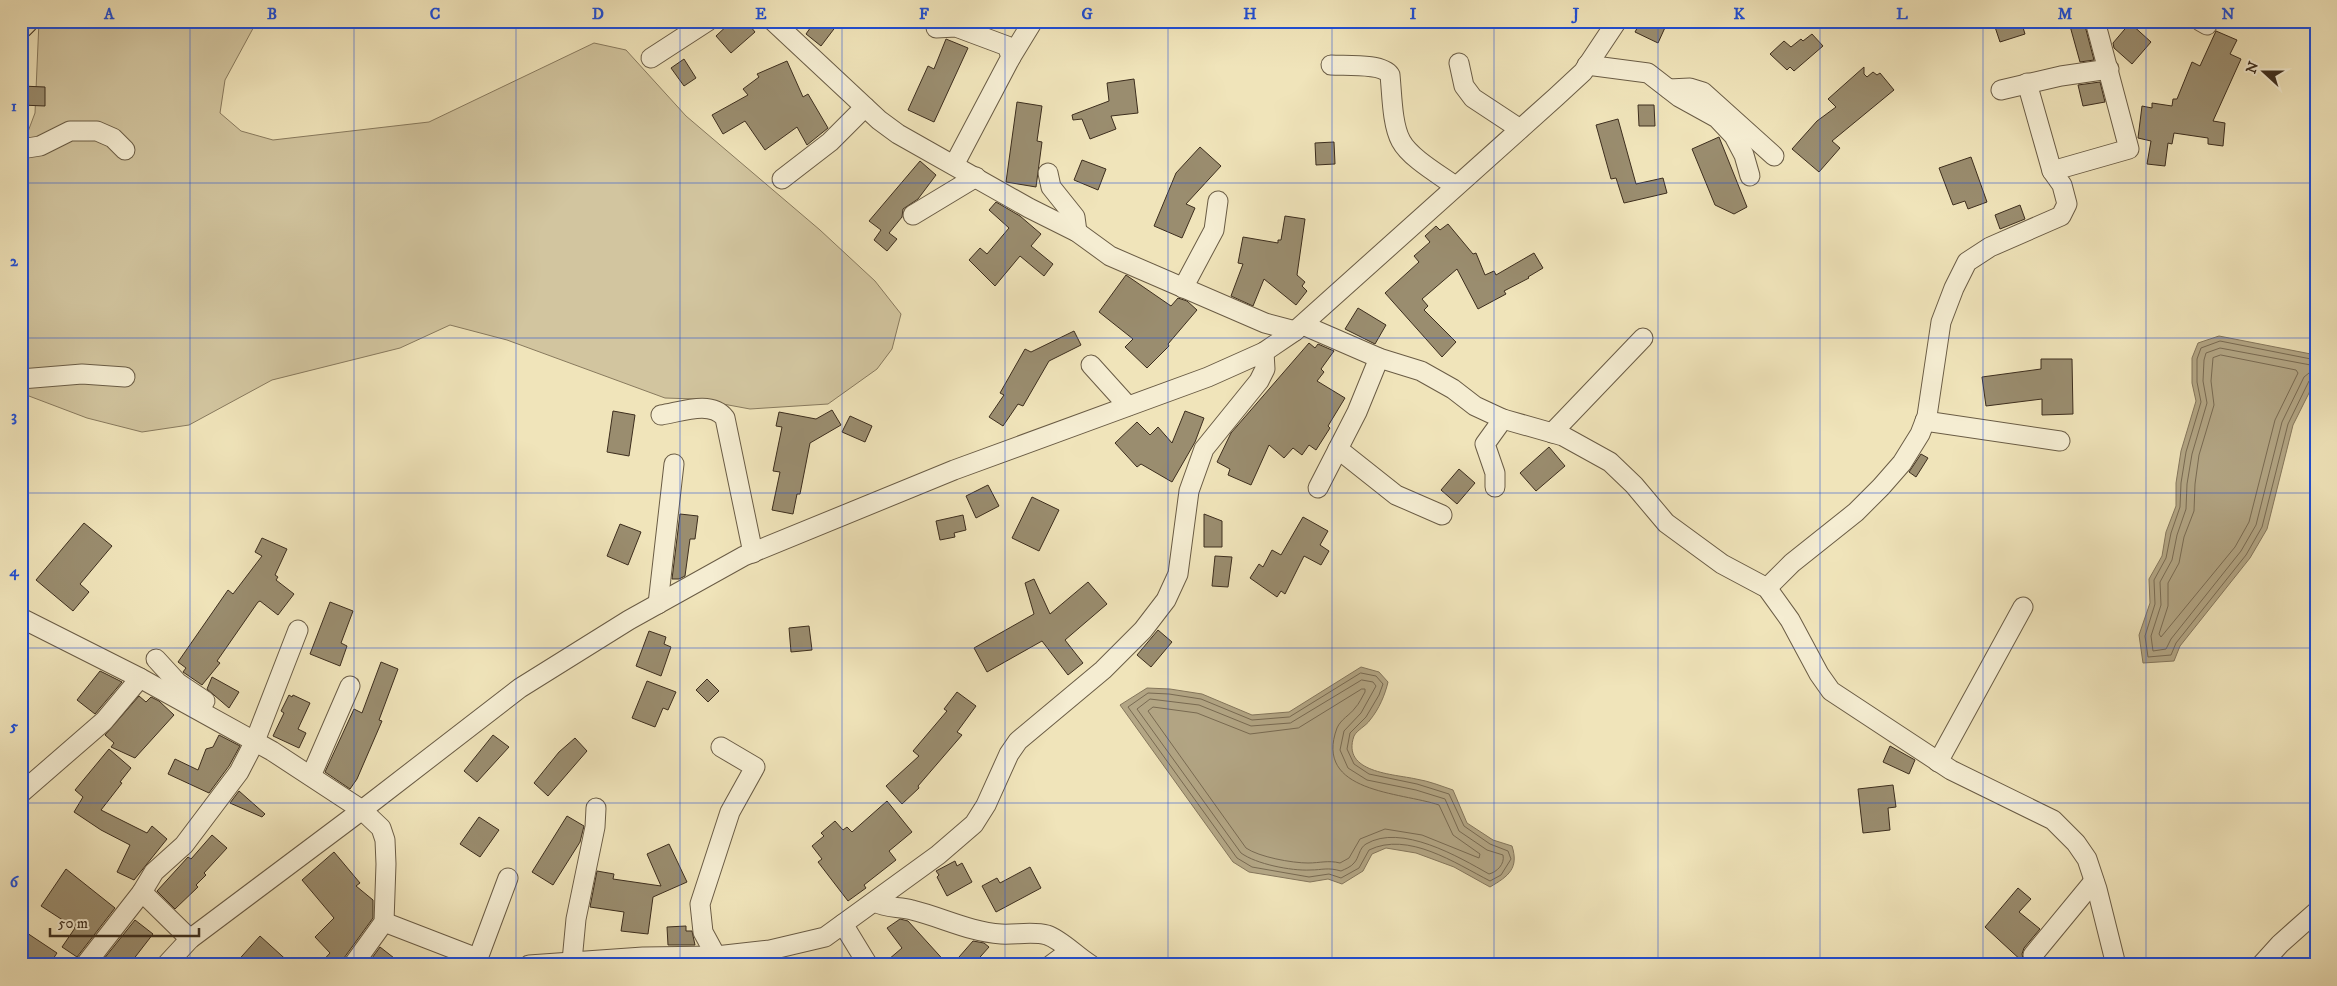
<svg xmlns="http://www.w3.org/2000/svg" width="2337" height="986" viewBox="0 0 2337 986" font-family="'IM FELL DW Pica',serif">
<style>
.green{fill:#d2c59f;stroke:#887a5e}
.water{fill:#b3a685;stroke:#84765c}
.lines{fill:none;stroke-linecap:round;stroke-linejoin:round}
.shore{stroke:#786a52;stroke-width:1}
.building{fill:#9a8d6f;stroke:#3d2e1e}
.minor-casing{stroke:#6a5c45;stroke-width:21}
.major-casing{stroke:#3d2e1e;stroke-width:26}
.minor{stroke:#f5edd2;stroke-width:19}
.major{stroke:#f0e4ba;stroke-width:24}
.grid{fill:none;stroke:#1d4ed8;stroke-width:1;stroke-opacity:0.55}
.neatline{fill:none;stroke:#1d4ed8;stroke-width:2}
.grid-label{font-size:16px;text-anchor:middle;font-weight:bold;fill:#1d4ed8}
</style>
<rect width="100%" height="100%" fill="#f0e4ba"/>
<filter id="stains"><feTurbulence type="fractalNoise" baseFrequency=".004" numOctaves="4"/><feColorMatrix values="0 0 0 0 .2 0 0 0 0 .09 0 0 0 0 .02 0 0 0 .5 -.17"/></filter>
<radialGradient id="worn" r=".72"><stop offset=".6" stop-color="#630" stop-opacity="0"/><stop offset="1" stop-color="#630" stop-opacity=".3"/></radialGradient>
<polygon class="green" points="39,21 257,21 225,80 220,113 241,131 273,140 429,122 594,43 626,50 686,116 820,230 875,281 901,314 892,349 877,369 828,404 750,409 696,399 665,398 507,340 450,325 400,348 272,380 189,425 142,432 87,418 21,393 21,150 35,113"/>
<g class="water">
<polygon points="2219,336 2316,355 2316,379 2293,425 2267,529 2250,558 2180,646 2174,661 2143,663 2139,635 2150,603 2149,579 2162,556 2166,532 2176,506 2176,483 2181,451 2196,401 2192,383 2192,358 2198,343"/>
<path d="M1361,667l18,5 9,10c-3,13 -9,27 -18,38 -4,6 -13,10 -16,16 -13,37 40,38 62,43 13,2 25,7 37,11l14,33 26,17 19,6c7,22 -3,30 -22,41l-36,-20 -38,-14 -30,-5 -14,6 -9,17 -21,13 -14,-5 -18,3 -61,-10 -16,-10 -113,-157 27,-17 23,1 32,5 50,21 37,-3z"/>
</g>
<g class="lines">
<g class="shore">
<polygon points="2221,355 2296,370 2298,373 2275,420 2249,522 2235,547 2161,637 2159,634 2168,606 2168,583 2179,563 2184,537 2194,511 2195,484 2199,455 2214,405 2211,381 2213,358"/>
<polyline points="2316,360 2220,341 2201,348 2197,359 2197,382 2201,402 2186,452 2181,483 2180,507 2171,533 2166,558 2154,580 2155,604 2145,636 2148,657 2171,655 2176,643 2246,555 2262,527 2288,424 2309,381 2316,378"/>
<polyline points="2316,366 2220,348 2206,353 2204,360 2203,381 2207,403 2192,454 2187,484 2186,509 2177,535 2172,560 2160,582 2161,605 2151,636 2153,651 2166,649 2171,639 2241,551 2256,525 2282,422 2304,377 2309,373 2316,372"/>
<path d="M1361,673l15,3 7,8 -4,11 -13,22 -16,16 -3,16 7,15 15,10 48,10 32,10 15,32 26,18 18,7 3,8 -10,16 -11,6c-35,-18 -82,-50 -121,-31l-10,18 -18,10 -12,-4 -20,3 -57,-10 -15,-9 -109,-151 20,-14 21,1 32,5 51,21 37,-3z"/>
<path d="M1362,680l11,2 3,4 -15,27 -17,18 -4,19 8,18 19,12 49,10 29,9 14,32 28,19 16,5c2,9 -6,17 -14,19 -30,-17 -88,-51 -123,-30 -7,4 -7,14 -12,19 -3,4 -9,6 -13,8 -14,-4 -18,-1 -31,-1 -19,1 -54,-6 -69,-17l-104,-144 13,-10 49,6 52,21 39,-3z"/>
<path d="M1362,689h3v3c-3,5 -6,12 -10,16 -5,7 -14,11 -18,20 -24,65 64,64 102,77l14,30 27,19 -1,4 -57,-23 -37,-6 -25,10 -11,19 -9,5c-12,-3 -20,0 -32,0 -16,0 -49,-6 -62,-15l-98,-137 5,-4 44,6 53,21 48,-6z"/>
</g>
</g>
<g class="building">
<polygon points="732,21 746,21 755,32 731,53 716,36"/>
<polygon points="815,21 840,21 821,46 806,34"/>
<polygon points="1641,21 1668,21 1658,43 1635,32"/>
<polygon points="1993,21 2021,21 2025,34 2000,42"/>
<polygon points="2084,22 2094,60 2080,62 2070,26"/>
<polygon points="2130,23 2151,42 2132,64 2114,48 2113,43"/>
<polygon points="2216,31 2237,40 2230,54 2241,59 2213,121 2225,123 2223,146 2208,144 2208,138 2174,133 2172,144 2168,143 2165,166 2147,164 2151,141 2138,138 2142,106 2152,108 2152,103 2172,106 2173,99 2177,99 2192,62 2200,66"/>
<polygon points="1812,34 1823,46 1794,71 1790,67 1787,70 1770,54 1784,41 1791,47 1801,39 1803,41"/>
<polygon points="946,39 968,48 934,122 908,110 928,66 934,69"/>
<polygon points="684,59 696,78 684,86 671,68"/>
<polygon points="787,61 803,97 808,94 828,128 807,145 797,127 765,150 745,121 723,134 712,115 748,95 743,89 759,77 757,74"/>
<polygon points="1864,67 1864,74 1867,77 1873,72 1877,75 1880,73 1894,90 1832,141 1840,148 1819,172 1792,149 1817,121 1836,107 1828,99"/>
<polygon points="1134,79 1138,113 1111,116 1116,129 1090,139 1082,119 1073,120 1072,115 1109,101 1107,83"/>
<polygon points="2100,82 2105,102 2083,106 2078,85"/>
<polygon points="21,86 45,87 45,106 21,105"/>
<polygon points="1017,102 1042,106 1037,141 1042,142 1036,187 1006,182"/>
<polygon points="1638,105 1654,105 1655,126 1639,126"/>
<polygon points="1618,119 1636,184 1663,178 1667,193 1624,203 1616,178 1611,179 1596,125"/>
<polygon points="1719,137 1747,207 1734,214 1715,205 1692,149"/>
<polygon points="1334,142 1335,164 1316,165 1315,143"/>
<polygon points="1200,147 1221,166 1186,204 1195,208 1182,238 1154,226 1176,173"/>
<polygon points="1971,157 1987,202 1968,209 1965,201 1953,205 1939,168"/>
<polygon points="1082,160 1106,169 1098,190 1074,180"/>
<polygon points="920,161 936,175 918,199 903,209 902,217 889,233 897,239 887,251 874,240 881,230 869,221"/>
<polygon points="996,202 1020,216 1041,234 1031,246 1053,264 1044,276 1020,256 995,286 969,260 980,248 987,254 1009,228 989,210"/>
<polygon points="2020,205 2025,219 2000,229 1995,215"/>
<polygon points="1285,216 1305,219 1297,275 1305,282 1302,286 1307,291 1296,305 1264,279 1253,306 1231,296 1243,264 1238,263 1243,237 1278,243 1278,240 1281,240"/>
<polygon points="1448,224 1473,254 1476,253 1485,275 1494,271 1496,275 1534,253 1543,268 1528,277 1529,278 1504,291 1506,294 1478,309 1457,269 1422,299 1428,306 1424,310 1456,342 1442,357 1385,293 1419,262 1414,256 1430,242 1425,236 1436,226 1440,230"/>
<polygon points="1126,275 1171,306 1178,298 1187,301 1197,310 1168,344 1169,346 1147,368 1125,347 1133,339 1099,312"/>
<polygon points="1358,308 1386,325 1375,344 1345,329"/>
<polygon points="1074,331 1081,345 1049,361 1023,406 1018,404 1003,426 989,417 1004,395 1000,393 1025,349 1031,352"/>
<polygon points="1309,343 1315,348 1318,344 1334,351 1321,369 1324,372 1317,381 1345,398 1328,426 1330,428 1316,450 1309,445 1302,455 1293,448 1284,458 1269,445 1251,485 1228,475 1230,469 1217,462 1231,433"/>
<polygon points="2041,359 2072,359 2073,414 2042,415 2042,399 1986,406 1982,377 2041,369"/>
<polygon points="832,410 841,425 810,443 800,494 797,494 793,514 772,510 780,472 773,471 782,427 776,426 779,412 816,419"/>
<polygon points="613,411 635,415 629,456 607,452"/>
<polygon points="1185,411 1204,418 1195,442 1172,482 1141,464 1137,467 1115,443 1137,422 1150,435 1158,427 1172,443"/>
<polygon points="850,416 872,426 865,442 842,432"/>
<polygon points="1549,447 1565,466 1536,491 1520,473"/>
<polygon points="1921,454 1928,458 1916,477 1909,472"/>
<polygon points="1459,469 1475,483 1457,504 1441,490"/>
<polygon points="988,485 999,506 976,518 966,496"/>
<polygon points="1032,497 1059,510 1039,551 1012,538"/>
<polygon points="680,514 698,516 695,539 690,539 685,576 679,579 672,579"/>
<polygon points="1204,514 1222,521 1222,547 1204,547"/>
<polygon points="963,515 966,530 954,533 955,537 940,540 936,521"/>
<polygon points="1303,517 1328,531 1320,545 1329,551 1321,565 1304,556 1285,594 1281,591 1277,597 1250,578 1259,564 1263,567 1272,550 1281,555"/>
<polygon points="84,523 112,546 80,584 89,592 73,611 36,580"/>
<polygon points="620,524 641,532 628,565 607,556"/>
<polygon points="262,538 287,549 275,575 278,577 276,580 294,594 278,615 260,601 258,602 217,661 220,663 202,685 183,672 186,668 178,662 228,590 233,594 262,556 255,552"/>
<polygon points="1215,556 1232,557 1228,587 1212,586"/>
<polygon points="1034,579 1050,614 1088,582 1107,604 1065,640 1083,663 1068,675 1042,641 987,672 974,648 1034,614 1025,583"/>
<polygon points="330,602 353,611 341,643 347,646 340,666 310,654"/>
<polygon points="809,626 812,650 791,652 789,628"/>
<polygon points="1158,630 1172,642 1151,667 1137,655"/>
<polygon points="649,631 666,637 664,644 671,647 661,676 636,666"/>
<polygon points="381,662 398,669 379,720 382,721 357,779 350,789 325,772 354,709 362,713"/>
<polygon points="100,671 122,682 95,714 77,700"/>
<polygon points="212,677 239,692 229,708 207,689"/>
<polygon points="707,679 719,691 708,702 696,690"/>
<polygon points="647,681 676,692 668,710 663,708 655,727 632,718"/>
<polygon points="957,692 976,706 957,732 962,735 918,786 919,788 902,804 886,786 919,756 913,751 947,711 944,709"/>
<polygon points="289,695 292,697 293,695 310,703 298,729 306,733 299,748 273,736 284,713 281,711"/>
<polygon points="139,696 146,702 151,697 159,701 174,715 135,758 111,747 114,743 105,735"/>
<polygon points="219,735 240,746 229,766 209,793 168,774 175,759 198,770 206,749 213,747"/>
<polygon points="493,735 509,747 477,782 464,771"/>
<polygon points="575,738 587,751 548,796 534,783 559,752"/>
<polygon points="1890,746 1915,760 1909,774 1883,762"/>
<polygon points="109,749 131,768 120,782 122,783 101,810 147,833 152,826 167,839 134,880 117,872 130,845 101,830 74,812 83,797 75,790"/>
<polygon points="1893,785 1896,807 1888,808 1890,830 1863,833 1858,789"/>
<polygon points="239,791 265,814 262,817 230,803"/>
<polygon points="887,801 912,832 889,851 896,860 864,885 866,888 848,901 818,862 822,859 812,846 824,836 821,833 835,821 843,830 847,827 852,832"/>
<polygon points="567,816 584,826 580,842 553,885 532,872"/>
<polygon points="479,817 499,830 480,857 460,844"/>
<polygon points="212,835 227,848 204,873 206,875 196,885 198,887 175,909 157,891 188,857 191,859"/>
<polygon points="669,844 687,882 653,897 648,934 621,931 624,912 590,907 597,871 614,874 613,879 661,886 647,854"/>
<polygon points="334,852 360,883 356,886 373,900 373,918 344,958 342,965 319,965 330,953 315,937 334,918 302,880"/>
<polygon points="955,861 957,866 962,863 972,882 947,896 937,877 939,875 936,871"/>
<polygon points="1030,867 1041,888 996,912 982,886 997,878 1000,883"/>
<polygon points="66,869 115,908 77,957 62,947 75,928 41,906"/>
<polygon points="2018,888 2031,899 2019,912 2040,929 2024,948 2022,954 2024,963 1985,927"/>
<polygon points="900,919 908,921 948,965 882,965 902,948 887,928"/>
<polygon points="135,920 153,934 129,965 99,965"/>
<polygon points="686,926 686,931 692,931 695,945 668,945 667,927"/>
<polygon points="21,929 57,953 49,965 21,965"/>
<polygon points="260,936 292,965 234,965"/>
<polygon points="973,941 984,943 989,947 973,965 952,965"/>
<polygon points="380,947 403,965 367,965"/>
</g>
<g class="lines">
<defs>
<g id="minor">
<polyline points="773,21 879,120 898,134 1029,208 1077,232 1110,256 1265,323 1295,331"/>
<polyline points="2200,21 2207,25"/>
<polyline points="936,28 956,27 1007,46 1011,57 954,165"/>
<polyline points="1011,57 1033,21"/>
<polyline points="651,58 708,21"/>
<polyline points="1459,63 1464,86 1473,98 1520,129"/>
<path d="M1331,65c15,1 51,-2 59,10 2,19 2,50 11,66 9,17 39,34 54,45"/>
<polyline points="1587,65 1648,73 1679,97 1717,118 1734,136 1744,155 1750,176"/>
<polyline points="2027,83 2052,171"/>
<polyline points="1669,89 1690,88 1703,92 1774,156"/>
<polyline points="2001,90 2061,76 2109,69"/>
<polyline points="21,149 40,146 70,131 97,131 113,138 125,150"/>
<polyline points="1048,173 1051,187 1075,217 1077,232"/>
<polyline points="782,179 830,142 865,107"/>
<polyline points="913,215 976,177"/>
<polyline points="1183,288 1214,230 1218,201"/>
<polyline points="1303,325 1379,358 1421,371 1453,389 1475,406 1503,419 1563,436 1610,462 1634,485 1666,523 1722,564 1767,588 1790,620 1819,674 1831,691 1951,770 2053,820 2076,843 2087,859 2097,889 2116,965"/>
<polyline points="1091,365 1128,406"/>
<polyline points="21,379 82,374 125,377"/>
<path d="M661,415c20,-3 50,-15 64,3l28,135"/>
<polyline points="1925,421 2060,441"/>
<polyline points="1552,433 1643,338"/>
<polyline points="1338,449 1396,495 1442,515"/>
<polyline points="1495,487 1495,473 1485,444 1503,419"/>
<polyline points="1318,488 1357,412 1379,358"/>
<polyline points="1767,588 1792,563 1856,512 1881,487 1902,463 1920,434 1927,416 1941,322 1954,288 1967,262 1990,247 2061,216 2067,204 2062,185 2052,171 2129,149 2095,21"/>
<polyline points="658,604 674,464"/>
<polyline points="21,618 140,678 272,751 362,810 381,828 385,840 386,864 384,922 353,965"/>
<polyline points="156,659 178,683 205,701"/>
<polyline points="1938,762 2023,607"/>
<polyline points="311,776 350,686"/>
<polyline points="21,793 104,721 140,678"/>
<polyline points="142,892 154,872 184,845 239,772 255,741 298,630"/>
<path d="M875,902c12,7 24,4 37,8 29,7 58,22 89,24 14,1 32,-3 46,1 15,5 30,22 44,30"/>
<polyline points="384,922 472,956 480,965"/>
<polyline points="843,924 868,965"/>
<polyline points="2033,955 2094,881"/>
<polyline points="477,961 508,878"/>
<polyline points="572,961 576,919 595,827 596,808"/>
<polyline points="85,965 142,892 190,939"/>
<polyline points="166,965 190,939 362,810 520,688 629,620 744,556 954,470 1208,377 1264,352 1295,331 1556,97 1583,72 1617,21"/>
<polyline points="529,965 643,957 716,956 770,950 825,937 938,855 974,824 986,805 1009,754 1018,741 1103,670 1143,630 1166,600 1178,574 1189,491 1204,449 1259,381 1265,369 1264,352"/>
<polyline points="709,965 716,956 703,932 700,904 730,812 755,767 721,747"/>
<polyline points="1051,965 1070,951"/>
<polyline points="2261,965 2280,944 2316,912"/>
</g>
<polyline id="major" points="21,26 26,21"/>
</defs>
<use href="#minor" class="minor-casing"/>
<use href="#major" class="major-casing"/>
<use href="#minor" class="minor"/>
<use href="#major" class="major"/>
</g>
<path class="grid" d="M190,21v944M354,21v944M516,21v944M680,21v944M842,21v944M1005,21v944M1168,21v944M1332,21v944M1494,21v944M1658,21v944M1820,21v944M1983,21v944M2146,21v944M21,183h2295M21,338h2295M21,493h2295M21,648h2295M21,803h2295"/>
<rect width="2337" height="986" fill="none" stroke="#f0e4ba" stroke-width="55"/>
<g transform="translate(2264 72) rotate(291)" stroke="#f5edd2" stroke-width="4" paint-order="stroke">
<path d="M0-4L9 19L0 12L-9 19Z" fill="#3d2e1e"/>
<text y="-8" font-size="14" font-weight="bold" text-anchor="middle" fill="#3d2e1e">N</text>
</g>
<path d="M50 928v8h149v-8" fill="none" stroke="#3d2e1e" stroke-width="2.5"/>
<text x="58" y="928" font-size="15" fill="#3d2e1e" stroke="#f5edd2" stroke-width="4" paint-order="stroke">50 m</text>
<rect x="28" y="28" width="2282" height="930" class="neatline"/>
<g class="grid-label">
<text x="109" y="19">A</text>
<text x="272" y="19">B</text>
<text x="435" y="19">C</text>
<text x="598" y="19">D</text>
<text x="761" y="19">E</text>
<text x="924" y="19">F</text>
<text x="1087" y="19">G</text>
<text x="1250" y="19">H</text>
<text x="1413" y="19">I</text>
<text x="1576" y="19">J</text>
<text x="1739" y="19">K</text>
<text x="1902" y="19">L</text>
<text x="2065" y="19">M</text>
<text x="2228" y="19">N</text>
<text x="14" y="111">1</text>
<text x="14" y="266">2</text>
<text x="14" y="421">3</text>
<text x="14" y="576">4</text>
<text x="14" y="731">5</text>
<text x="14" y="887">6</text>
</g>
<rect width="100%" height="100%" filter="url(#stains)"/>
<rect width="100%" height="100%" fill="url(#worn)"/>
</svg>
